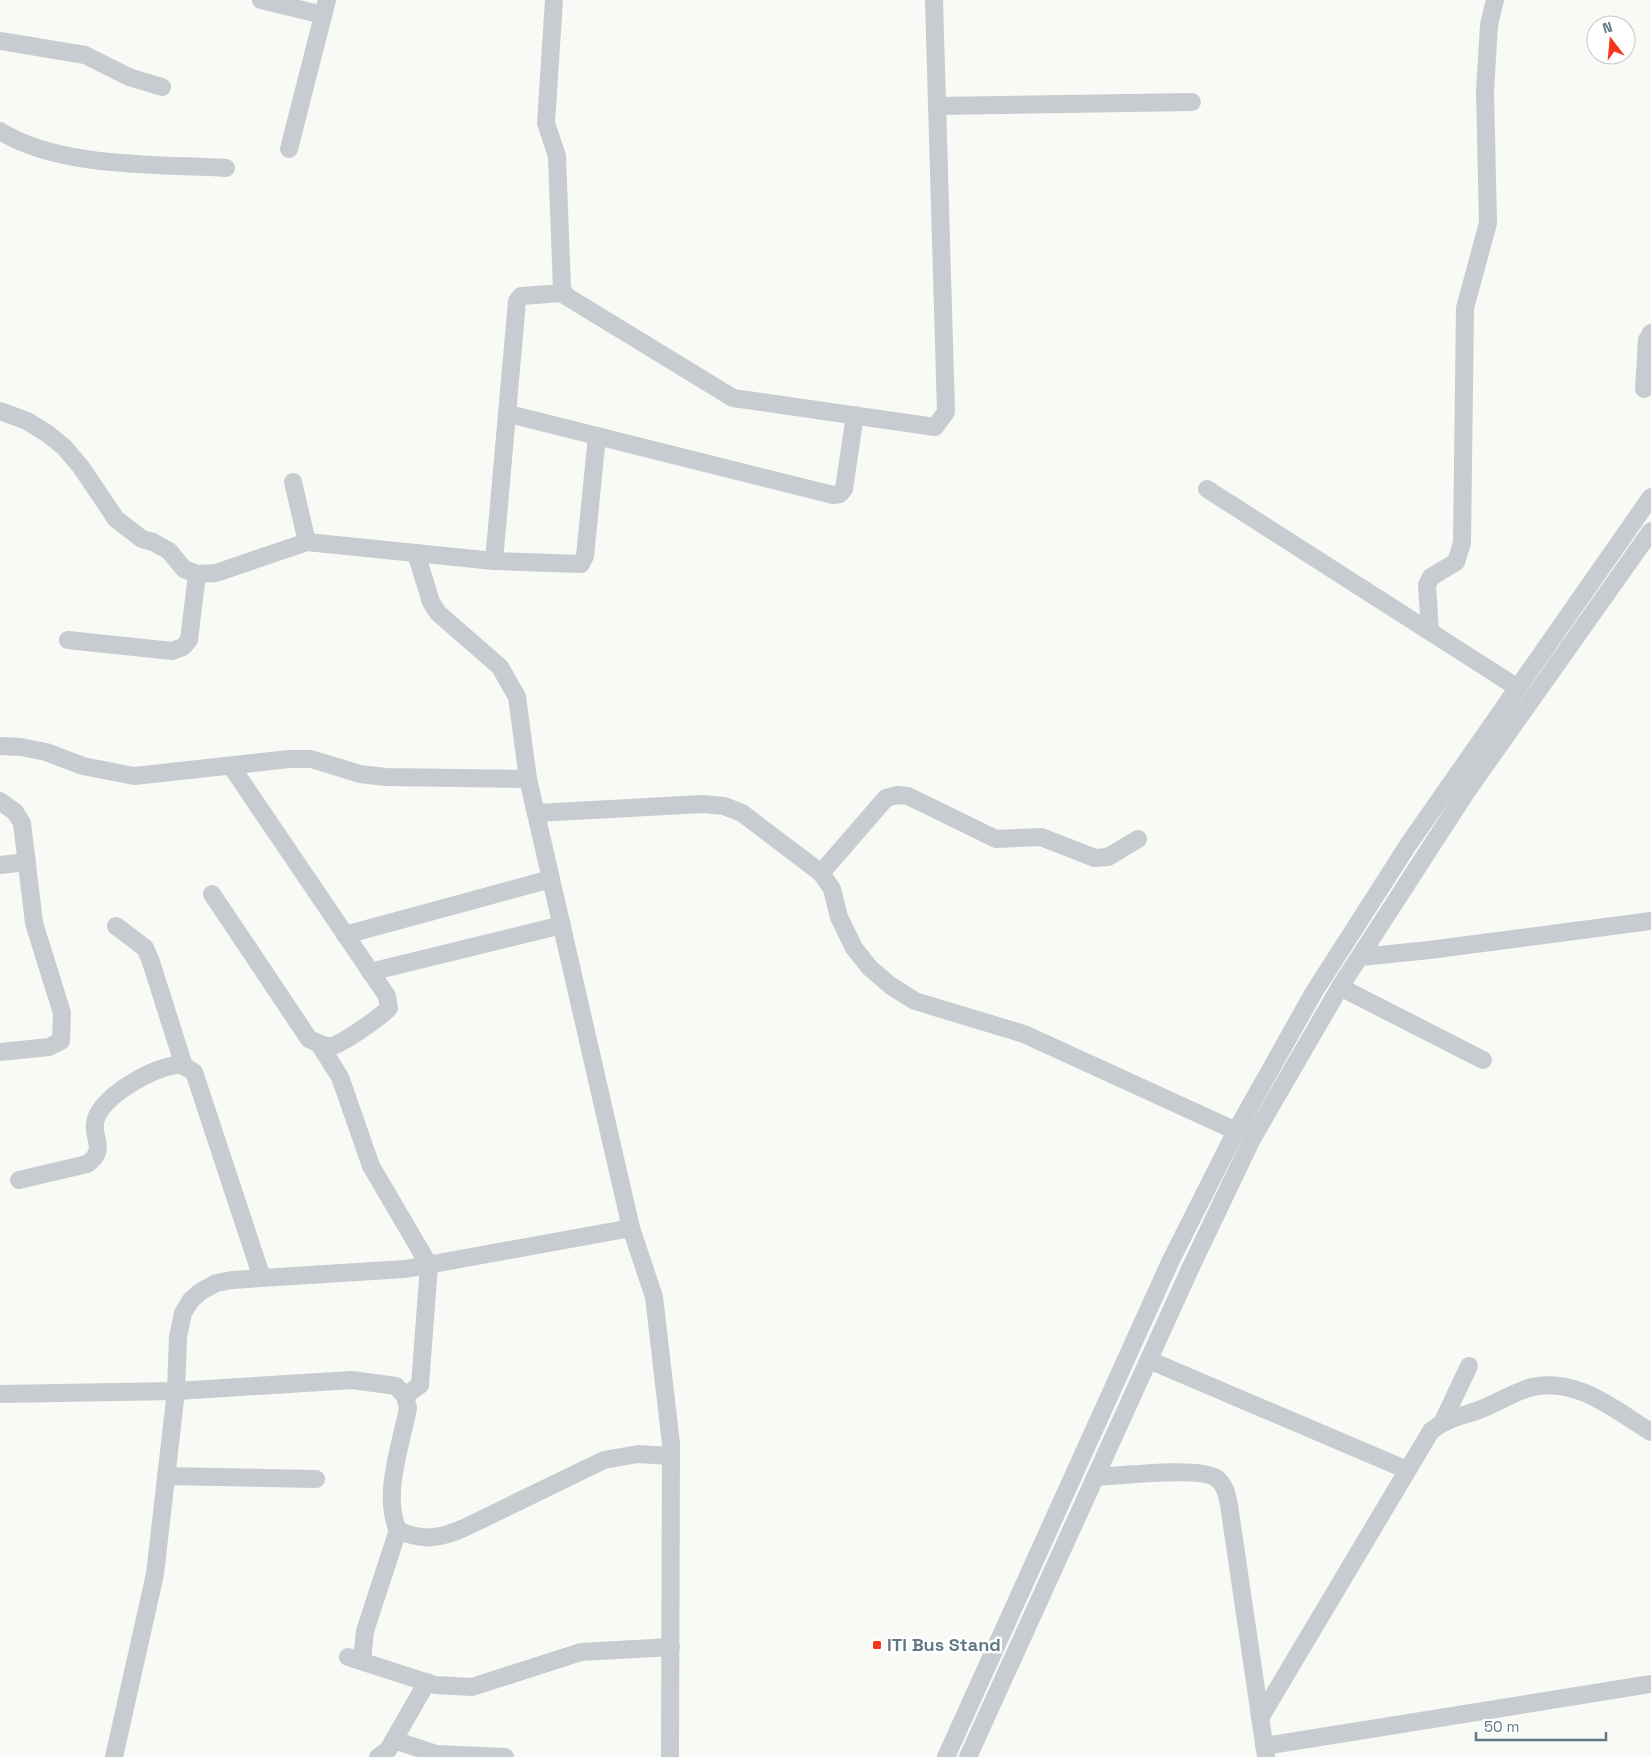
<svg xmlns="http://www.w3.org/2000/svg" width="1651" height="1757" viewBox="0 0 1651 1757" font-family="'Space Grotesk',sans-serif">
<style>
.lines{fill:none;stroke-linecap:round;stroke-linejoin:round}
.minor{stroke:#c6cccf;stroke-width:18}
.poi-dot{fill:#f6361a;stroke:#fff;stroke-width:2}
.labels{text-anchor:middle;stroke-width:5;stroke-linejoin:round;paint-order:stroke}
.poi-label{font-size:18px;font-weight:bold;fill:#617985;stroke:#fff;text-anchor:start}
</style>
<rect width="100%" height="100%" fill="#f9f9f6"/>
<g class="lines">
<g class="minor">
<polyline points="261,0 323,15"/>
<polyline points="554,0 546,123 557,156 562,289 566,296 733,398 935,427 946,412 934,0"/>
<polyline points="0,41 85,55 129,77 162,87"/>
<polyline points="937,106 1192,102"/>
<path d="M0,131c59,37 157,33 226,37"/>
<polyline points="289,149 327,0"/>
<polyline points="1644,389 1647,340 1651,333"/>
<polyline points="0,411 27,421 48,434 64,447 81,467 116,519 142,539 153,542 169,551 184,569 197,574 216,573 307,542 494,561 581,564 585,556 597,436"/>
<polyline points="509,414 833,495 840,494 844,489 855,415"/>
<polyline points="293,482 307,542"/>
<polyline points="1207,489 1518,688"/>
<polyline points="416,553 431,602 438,613 500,667 517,697 528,779 551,879 631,1228 654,1297 671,1444 670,1757"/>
<polyline points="494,561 517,301 521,296 564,293"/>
<polyline points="1430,631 1427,585 1431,577 1456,562 1462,543 1465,308 1488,223 1485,91 1489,25 1495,0"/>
<polyline points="68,640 172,651 183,647 189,640 197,574"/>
<polyline points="0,746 21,747 46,752 83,766 134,776 289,759 311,759 360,774 386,777 528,779"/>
<polyline points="0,801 15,812 22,823 34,923 62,1013 61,1041 49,1047 0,1052"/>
<polyline points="536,813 703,804 724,806 742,813 821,873 832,889 839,917 854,948 870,968 891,986 915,1001 1024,1034 1236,1131"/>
<polyline points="0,865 27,862"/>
<polyline points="821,873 886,798 897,795 908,796 996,839 1041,837 1095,858 1108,857 1138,839"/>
<path d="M212,894l97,145c7,3 16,8 23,7 10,-2 50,-30 57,-38l-2,-12 -156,-230"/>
<polyline points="116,926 145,948 150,959 184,1066"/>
<polyline points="345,935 551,879"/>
<polyline points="1361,957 1429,950 1651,921"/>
<polyline points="370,972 562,925"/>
<polyline points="1340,987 1483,1060"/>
<polyline points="319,1044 340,1077 371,1166 429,1265 420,1385 405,1396"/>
<path d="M19,1180l68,-16c23,-16 1,-28 10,-48 11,-23 55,-48 80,-51 6,-1 11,4 17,7l68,206"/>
<polyline points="1149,1360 1407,1470"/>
<path d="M0,1394l176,-3 176,-11 44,6 9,10 3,12c-7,37 -26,88 -10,122 25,12 43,8 66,-2l140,-68 34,-6 33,2"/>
<polyline points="1443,1421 1469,1366"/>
<polyline points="166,1476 316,1479"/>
<path d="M1095,1477c24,-1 104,-11 121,1 9,6 11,17 13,27l37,252"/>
<polyline points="348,1657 435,1685 472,1687 581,1652 671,1647"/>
<polyline points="362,1661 365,1631 398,1530"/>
<path d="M1260,1718l171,-287c16,-13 29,-14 48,-21 18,-7 35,-18 53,-23 45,-10 83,23 119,45"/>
<polyline points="394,1740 436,1754 505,1757"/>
<polyline points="1264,1746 1651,1684"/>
<polyline points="114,1757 155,1574 176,1391 178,1337 183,1313 191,1300 200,1292 216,1283 232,1280 405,1269 631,1228"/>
<polyline points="378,1757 388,1750 427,1682"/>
<polyline points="946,1757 1171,1260 1236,1131 1314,992 1408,845 1651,497"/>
<polyline points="968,1757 1190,1269 1252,1139 1340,987 1467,791 1651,531"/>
</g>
</g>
<rect class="poi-dot" x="872" y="1640" width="10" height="10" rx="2.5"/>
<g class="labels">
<g class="poi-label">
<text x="887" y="1651">ITI Bus Stand</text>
</g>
</g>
<g transform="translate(1611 40) rotate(344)"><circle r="24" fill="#ffffff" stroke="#c0c9ce"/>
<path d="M0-4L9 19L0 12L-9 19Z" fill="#f6361a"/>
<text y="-8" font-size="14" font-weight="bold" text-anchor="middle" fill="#617985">N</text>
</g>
<path d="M1476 1732v8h130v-8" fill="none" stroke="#617985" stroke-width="2.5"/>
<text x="1484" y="1732" font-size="15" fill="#617985" stroke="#ffffff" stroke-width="4" paint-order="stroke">50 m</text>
</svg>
